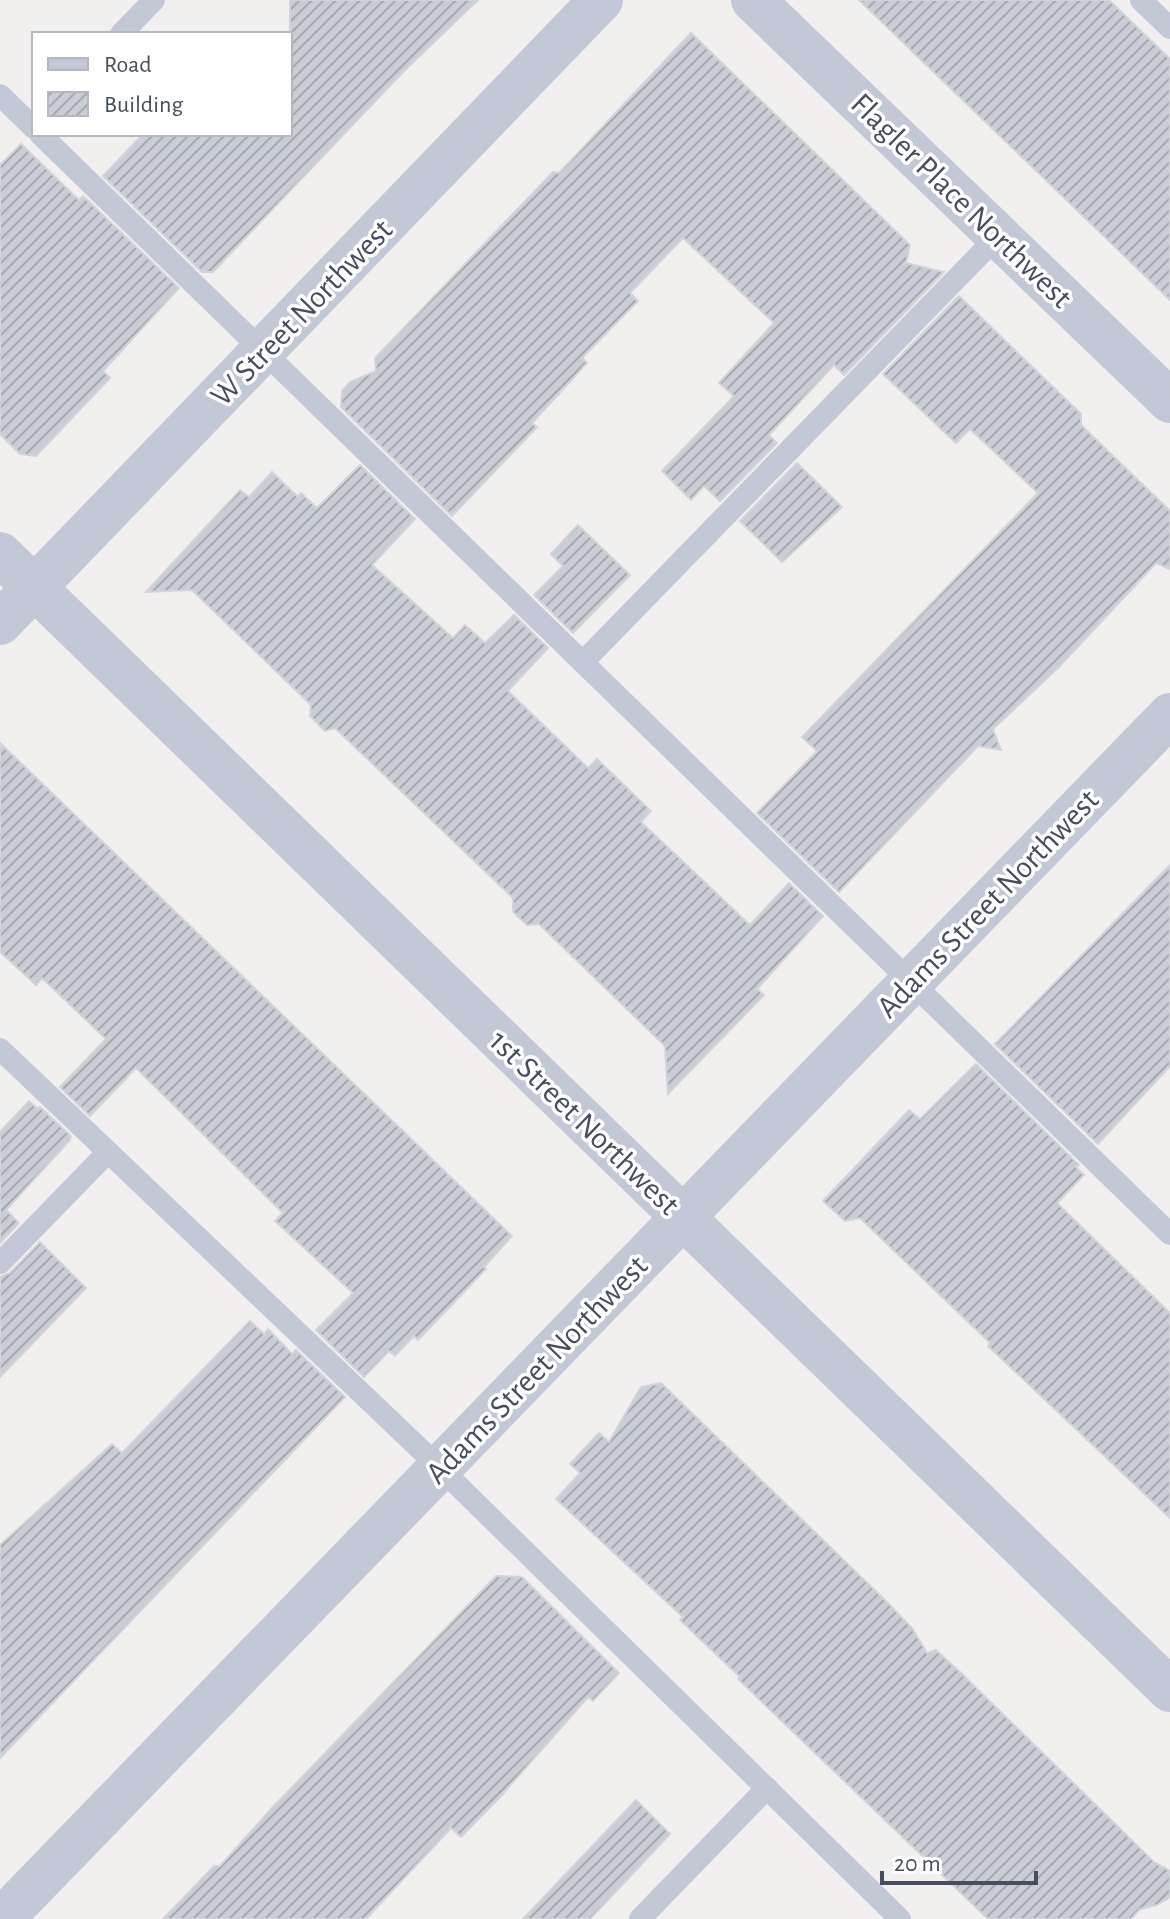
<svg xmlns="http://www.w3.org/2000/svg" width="1170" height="1919" viewBox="0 0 1170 1919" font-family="'Alegreya Sans',sans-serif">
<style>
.building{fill:url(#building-hatch);stroke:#d2d4db;stroke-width:2}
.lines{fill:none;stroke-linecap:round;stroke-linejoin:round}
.service{stroke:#c2c8d5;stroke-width:22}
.minor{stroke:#c2c8d5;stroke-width:44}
.tertiary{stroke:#c2c8d5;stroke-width:44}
.labels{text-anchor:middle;stroke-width:7;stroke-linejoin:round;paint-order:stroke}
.street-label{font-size:32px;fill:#464e5d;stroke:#fff}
</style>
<defs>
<pattern id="building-hatch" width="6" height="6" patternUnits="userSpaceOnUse" patternTransform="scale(2)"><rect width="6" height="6" fill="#cacdd5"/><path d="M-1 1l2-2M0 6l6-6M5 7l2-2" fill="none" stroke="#a6a9b0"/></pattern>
</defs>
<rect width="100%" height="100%" fill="#f2efef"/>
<g class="building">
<polygon points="290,0 478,0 403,72 213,272 202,272 103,176 143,134 290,134"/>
<polygon points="859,0 1109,0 1170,59 1170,300"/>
<polygon points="691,33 910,245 906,263 944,272 844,375 834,365 769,435 777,443 720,501 704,486 691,500 662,471 734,396 719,383 774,323 683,238 630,293 638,301 582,358 587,363 532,423 537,427 452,516 341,407 342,391 350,382 376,371 375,358 553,172 559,173"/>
<polygon points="21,144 79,200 83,196 179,288 103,371 110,378 36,456 20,454 0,434 0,165"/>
<polygon points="959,296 1081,414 1081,425 1170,511 1170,569 1156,563 1058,668 993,729 1001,750 978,746 839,892 757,813 817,751 802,737 1038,493 970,429 956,443 883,374"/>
<polygon points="797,463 842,507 782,562 740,521"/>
<polygon points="360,465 415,519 372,565 453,638 465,625 485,643 514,615 548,648 508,691 588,768 597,759 651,811 641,822 750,925 789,883 823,916 757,989 764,995 668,1094 665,1046 539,924 527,925 513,912 513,898 446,834 335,728 325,731 310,716 311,705 192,590 146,592 240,490 249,497 272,472 298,497 301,493 317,508"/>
<polygon points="578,525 630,575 573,633 534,595 563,566 551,554"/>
<polygon points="0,743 512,1236 484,1267 486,1269 418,1340 414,1336 395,1356 389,1351 364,1377 316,1330 353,1293 275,1221 283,1213 136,1068 90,1116 60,1087 106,1039 42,978 36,985 0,952"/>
<polygon points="1170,865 1170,1066 1098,1144 995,1044"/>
<polygon points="976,1064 1079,1165 1076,1167 1084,1175 1057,1203 1170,1313 1170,1518 988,1346 990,1343 860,1218 845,1221 823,1201 909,1110 920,1119"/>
<polygon points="29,1101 38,1109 40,1107 71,1136 70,1140 6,1210 19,1223 0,1243 0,1132"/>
<polygon points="40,1242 86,1288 0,1377 0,1277 10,1273"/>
<polygon points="250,1321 264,1334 268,1329 292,1354 296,1350 345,1397 0,1758 0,1545 112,1444 122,1453"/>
<polygon points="661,1383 889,1604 912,1628 927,1653 936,1650 962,1674 1154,1862 1170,1871 1170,1897 1157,1905 1140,1909 1131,1919 988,1919 738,1679 740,1677 680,1620 683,1617 556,1499 580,1473 570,1464 599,1433 609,1442 641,1387"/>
<polygon points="496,1576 522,1577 619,1673 593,1701 588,1697 501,1796 461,1837 451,1828 366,1919 163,1919 214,1866 220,1866 272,1808"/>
<polygon points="636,1800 670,1834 590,1919 523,1919"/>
</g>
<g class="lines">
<g class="service">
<polyline points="1141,0 1170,28"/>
<polyline points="121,34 154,0"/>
<polyline points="0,95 34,128"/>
<polyline points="40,134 1170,1234"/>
<polyline points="583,662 999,235"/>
<polyline points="0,1049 440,1468 900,1919"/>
<polyline points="0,1263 108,1152"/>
<polyline points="640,1919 767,1788"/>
</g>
<g class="minor">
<polyline points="753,0 1170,401"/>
<polyline points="0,623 601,0"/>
<polyline points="2,1919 1170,715"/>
</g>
<polyline class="tertiary" points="0,554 1170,1690"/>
</g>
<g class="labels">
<g class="street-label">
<text transform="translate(962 200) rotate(44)" y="11">Flagler Place Northwest</text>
<text transform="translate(301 312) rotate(-46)" y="11">W Street Northwest</text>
<text transform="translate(987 903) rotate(-46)" y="11">Adams Street Northwest</text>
<text transform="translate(585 1122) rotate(44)" y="11">1st Street Northwest</text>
<text transform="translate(536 1369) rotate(-46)" y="11">Adams Street Northwest</text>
</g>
</g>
<rect x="32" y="32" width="260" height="104" fill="#ffffff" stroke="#b5b8be" stroke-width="2"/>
<rect x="48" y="58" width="40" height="12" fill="#c2c8d5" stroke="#b5b8be" stroke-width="2"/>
<text x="104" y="72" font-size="24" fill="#464e5d">Road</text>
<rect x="48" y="92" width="40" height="24" fill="url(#building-hatch)" stroke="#b5b8be" stroke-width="2"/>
<text x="104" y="112" font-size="24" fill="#464e5d">Building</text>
<path d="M882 1871v12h154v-12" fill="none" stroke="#464e5d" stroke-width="4"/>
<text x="894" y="1871" font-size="24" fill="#464e5d" stroke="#ffffff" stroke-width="6" paint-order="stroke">20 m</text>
</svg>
